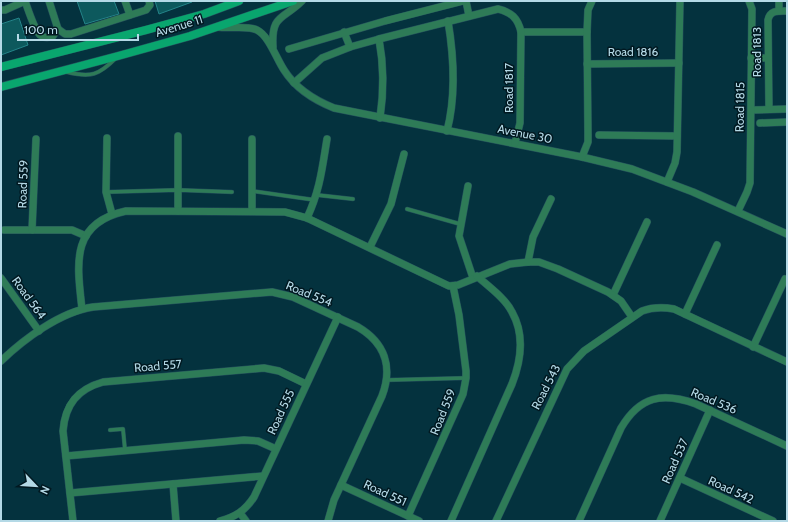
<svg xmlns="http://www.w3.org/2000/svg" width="788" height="522" viewBox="0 0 788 522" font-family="Cabin,sans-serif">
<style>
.building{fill:#0d595d;stroke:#248489}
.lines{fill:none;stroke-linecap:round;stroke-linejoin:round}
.lane-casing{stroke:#24505c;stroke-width:4.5}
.street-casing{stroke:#24505c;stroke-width:8}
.secondary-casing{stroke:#24505c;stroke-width:9}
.lane{stroke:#2e7b57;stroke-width:3.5}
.street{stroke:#2e7b57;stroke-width:7}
.secondary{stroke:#09a66e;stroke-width:8}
.labels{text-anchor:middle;stroke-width:3;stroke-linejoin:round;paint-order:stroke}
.street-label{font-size:12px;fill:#b4d9e6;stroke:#011820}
</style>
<rect width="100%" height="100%" fill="#04323e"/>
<g class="building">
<polygon points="77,1 114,1 119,14 85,24"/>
<polygon points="155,1 192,1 192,2 159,14"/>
<polygon points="19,18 28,45 1,55 1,24"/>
</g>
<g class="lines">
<defs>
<g id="lane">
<path d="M67,72c24,6 32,3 49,-14"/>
<polyline points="252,191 315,200"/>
<polyline points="106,192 178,190 232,192"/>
<polyline points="317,195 353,199"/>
<polyline points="407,209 460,224"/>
<polyline points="387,380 466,378"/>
<polyline points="110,430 123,429 125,450"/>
</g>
<g id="street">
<path d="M25,1c3,8 9,28 15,34 4,3 9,3 13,1l5,-7 -9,-28"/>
<polyline points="125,1 130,15"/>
<polyline points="466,1 469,16"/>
<polyline points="1,10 5,10 25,1"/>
<polyline points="779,11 779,1"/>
<path d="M218,27c11,2 30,-2 39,3 12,6 19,28 27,40 12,19 30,30 50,38l248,49 50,12 61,23 94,42"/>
<polyline points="58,29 65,34 71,34 146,10 150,5 149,1"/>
<polyline points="344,32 350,47"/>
<polyline points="521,32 587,32"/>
<path d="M379,39c5,27 5,52 1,79"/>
<path d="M273,47c-2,-33 10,-27 29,-46"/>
<polyline points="289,49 385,21 463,1"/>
<polyline points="751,58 768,58"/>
<polyline points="587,64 679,63"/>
<path d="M294,83l28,-25 28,-11 29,-8 119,-30c13,3 20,9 23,23l-1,91 -5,20"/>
<path d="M769,109l-1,-89c2,-10 10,-9 19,-9"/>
<polyline points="752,110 787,109"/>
<polyline points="760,123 787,122"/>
<path d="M447,131c9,-35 7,-74 1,-110"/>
<polyline points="599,135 677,136"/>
<polyline points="107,138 106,192 112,214"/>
<polyline points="252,139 252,211"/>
<polyline points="582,157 588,142 588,134 587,32 588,10 592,1"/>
<polyline points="667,182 675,163 677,152 680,1"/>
<polyline points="468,186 459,236 473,278"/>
<polyline points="178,211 178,136"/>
<polyline points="738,211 747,192 750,183 752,9 749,1"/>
<path d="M307,218c13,-28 15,-49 20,-79"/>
<polyline points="4,230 72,230 86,236"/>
<polyline points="32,230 36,139"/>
<polyline points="370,247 391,204 404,154"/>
<polyline points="528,262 533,237 551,199"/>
<polyline points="1,278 39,331"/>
<polyline points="613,295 647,222"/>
<path d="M82,309c-5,-45 -12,-86 44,-98l159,1 22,6 142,68 9,-1 52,-21 18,-2h11l19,7 50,23 13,9 11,16"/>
<polyline points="685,314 717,245"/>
<polyline points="753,347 785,279"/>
<path d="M1,361c23,-22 59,-49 92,-54l179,-15 21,5 65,30c27,16 35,40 24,69l-48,104 -6,21"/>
<polyline points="66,456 244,440 258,441 276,449"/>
<polyline points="680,478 773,521"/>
<polyline points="173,484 176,521"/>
<polyline points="341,485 419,521"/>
<polyline points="70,493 263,476"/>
<polyline points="240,513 246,521"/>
<polyline points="408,516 463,394 466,378 466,371 459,315 453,286"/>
<path d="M73,521l-10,-90c2,-27 15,-42 40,-49l161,-14 15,3 27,13"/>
<path d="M220,521c15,-4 25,-10 34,-24l84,-180"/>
<path d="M451,521l61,-137c9,-23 13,-49 0,-72 -7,-14 -23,-25 -35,-36"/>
<path d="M496,521l71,-152 17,-18 58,-40c11,-4 20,-4 32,-2l113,53"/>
<path d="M579,521l42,-93c19,-32 41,-36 75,-24l91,42"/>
<polyline points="660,521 710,410"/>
</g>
<g id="secondary">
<polyline points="1,67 146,30 204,14 239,1"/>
<polyline points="1,87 118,56 190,36 293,1"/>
</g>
</defs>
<use href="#lane" class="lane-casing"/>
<use href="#street" class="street-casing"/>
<use href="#secondary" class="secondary-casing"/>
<use href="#lane" class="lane"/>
<use href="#street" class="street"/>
<use href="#secondary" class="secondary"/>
</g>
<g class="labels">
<g class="street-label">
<text transform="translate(179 26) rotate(-17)" y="4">Avenue 11</text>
<text x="633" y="56">Road 1816</text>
<text transform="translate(757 52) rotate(-90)" y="4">Road 1813</text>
<text transform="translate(509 88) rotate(-90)" y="4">Road 1817</text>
<text transform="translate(740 107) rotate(-89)" y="4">Road 1815</text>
<text transform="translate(525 134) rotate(11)" y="4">Avenue 30</text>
<text transform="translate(23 184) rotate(-88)" y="4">Road 559</text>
<text transform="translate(309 294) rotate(22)" y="4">Road 554</text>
<text transform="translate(29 298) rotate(54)" y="4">Road 564</text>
<text transform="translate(158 366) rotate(-5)" y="4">Road 557</text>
<text transform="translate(546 387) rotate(-63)" y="4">Road 543</text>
<text transform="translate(714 401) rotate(23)" y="4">Road 536</text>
<text transform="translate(281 412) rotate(-65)" y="4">Road 555</text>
<text transform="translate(443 412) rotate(-68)" y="4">Road 559</text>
<text transform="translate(675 461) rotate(-66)" y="4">Road 537</text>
<text transform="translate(731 490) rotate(25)" y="4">Road 542</text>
<text transform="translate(385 493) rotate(25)" y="4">Road 551</text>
</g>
</g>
<rect width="788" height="522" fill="none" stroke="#b4d9e6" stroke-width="4"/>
<g transform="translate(36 486) rotate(115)" stroke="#011820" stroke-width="3" paint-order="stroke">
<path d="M0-3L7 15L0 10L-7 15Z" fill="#b4d9e6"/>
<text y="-6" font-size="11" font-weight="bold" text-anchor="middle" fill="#b4d9e6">N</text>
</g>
<path d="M18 34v6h120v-6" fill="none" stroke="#b4d9e6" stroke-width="2"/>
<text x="24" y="34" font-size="12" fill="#b4d9e6" stroke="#011820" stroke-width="3" paint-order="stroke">100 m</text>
</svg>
